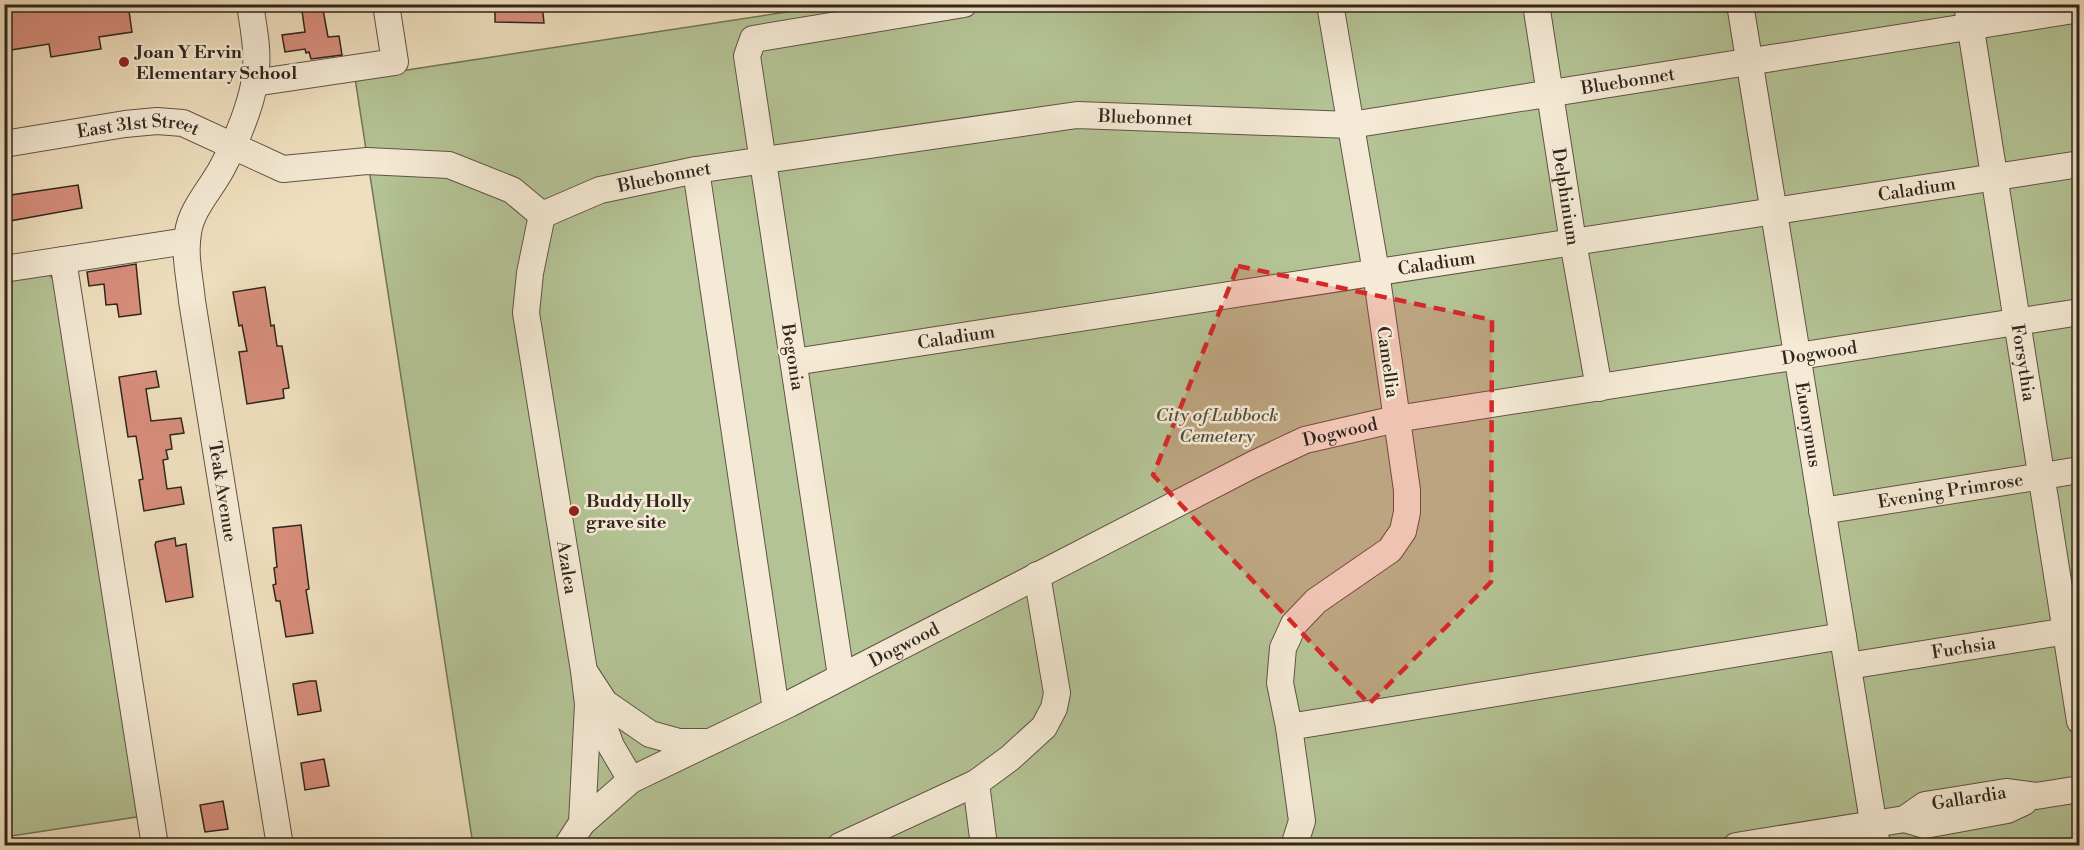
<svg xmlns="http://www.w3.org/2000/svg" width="2084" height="850" viewBox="0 0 2084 850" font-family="'Libre Bodoni',serif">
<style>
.green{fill:#b4c395;stroke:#72745a;stroke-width:1.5}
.building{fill:#d78e7c;stroke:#30261e;stroke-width:1.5}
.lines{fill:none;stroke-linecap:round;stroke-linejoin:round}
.minor-casing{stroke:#605446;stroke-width:28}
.minor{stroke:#f5ead5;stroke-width:26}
.marked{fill:#d62828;fill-opacity:0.2;stroke:#d62828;stroke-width:4.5;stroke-dasharray:12 8;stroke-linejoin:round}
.poi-dot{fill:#8f2418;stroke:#f5ead5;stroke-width:2}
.labels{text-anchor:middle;stroke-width:5;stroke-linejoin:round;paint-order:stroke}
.poi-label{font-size:18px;font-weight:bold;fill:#30261e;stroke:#f5ead5;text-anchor:start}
.street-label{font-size:18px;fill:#30261e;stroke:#f5ead5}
.park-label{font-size:18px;font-style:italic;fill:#514d3c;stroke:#f5ead5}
</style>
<rect width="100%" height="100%" fill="#efdfbe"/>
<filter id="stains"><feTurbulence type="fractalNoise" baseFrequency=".00333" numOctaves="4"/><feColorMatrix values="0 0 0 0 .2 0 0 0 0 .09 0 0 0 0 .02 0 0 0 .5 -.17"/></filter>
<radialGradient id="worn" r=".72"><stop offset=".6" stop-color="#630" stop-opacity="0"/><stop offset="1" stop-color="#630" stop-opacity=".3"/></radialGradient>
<g class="green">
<polygon points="832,5 2079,5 2079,845 473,845 355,78"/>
<polygon points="4,274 49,274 59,287 143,816 5,837"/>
</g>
<g class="building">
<polygon points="4,4 128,4 132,32 99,37 101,49 51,57 49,44 4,51"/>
<polygon points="301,4 322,4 328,37 339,36 342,55 311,59 309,52 306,53 305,49 285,52 282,35 305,32"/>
<polygon points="495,4 542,4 544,23 495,22"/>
<polygon points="78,185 82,208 4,222 4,196"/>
<polygon points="136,264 141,314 119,317 117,304 106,305 104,284 89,286 87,272"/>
<polygon points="265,287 271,326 274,325 277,346 282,346 289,388 283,389 284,398 247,404 239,352 247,351 242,325 239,326 233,292"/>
<polygon points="156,371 159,387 146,389 151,421 181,418 184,433 170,435 172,449 166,450 168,459 163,460 167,489 181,487 184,504 144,511 139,480 143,479 136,436 128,437 119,377"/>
<polygon points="301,525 309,589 306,590 313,633 286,637 280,601 276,601 273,585 276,584 274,568 277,567 273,528"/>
<polygon points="175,538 176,546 186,544 193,597 166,602 155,545 156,542"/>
<polygon points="310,681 316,681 321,711 298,715 293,684"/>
<polygon points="324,759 329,786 305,790 301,763"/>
<polygon points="223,801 228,829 205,832 200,805"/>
</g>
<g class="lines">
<defs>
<g id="minor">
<path id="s1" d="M250,4c3,22 8,43 6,64 -1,30 -20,74 -34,100 -11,21 -31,41 -34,65 -4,22 2,46 4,68l88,545"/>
<path id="s2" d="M1536,4l37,238 26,146"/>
<path id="s3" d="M1740,4l137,842"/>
<path id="s4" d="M1967,4l113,717"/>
<polyline points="254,83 395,62 386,4"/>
<path id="s5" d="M4,144l121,-20 32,-3 26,2 100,46 84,-8 82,4 63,25 30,25 58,-25 96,-20 381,-55 274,10 729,-116"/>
<polyline points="696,170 776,710"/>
<path id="s6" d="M542,215l-12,58 -4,40 58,358 4,33 -6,119 -15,23"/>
<polyline points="63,260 155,846"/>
<polyline points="4,269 187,241"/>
<path id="s7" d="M794,362l1286,-198"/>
<path id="s8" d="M1822,511l258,-41"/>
<path id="s9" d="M1848,666l232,-37"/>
<polyline points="586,674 605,703 650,734 679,742 706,742"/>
<polyline points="841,676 747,56 753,39 964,4"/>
<polyline points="593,697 611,746 631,780"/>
<polyline points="1289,727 1843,636"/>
<polyline points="976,783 984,846"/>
<polyline points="1905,819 1925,825 2007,810 2024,802"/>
<path id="s10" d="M582,823l49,-43 158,-76 465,-240 51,-24 91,-21 684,-107"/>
<polyline points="840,846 976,783 1010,758 1044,727 1054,708 1057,693 1037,575"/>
<polyline points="1294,846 1302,821 1289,727 1280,683 1283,648 1294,624 1316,601 1390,550 1403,531 1407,512 1407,490 1376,272 1330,4"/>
<path id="s11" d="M1736,846l169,-27 20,-14 81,-13 30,4 44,-7"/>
</g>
</defs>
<use href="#minor" class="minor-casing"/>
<use href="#minor" class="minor"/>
</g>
<path class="marked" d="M1238,266l254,54 -1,262 -122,122 -216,-229z"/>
<g class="poi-dot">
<circle cx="124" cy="62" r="6"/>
<circle cx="574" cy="511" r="6"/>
</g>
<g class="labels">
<g class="poi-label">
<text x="136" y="58">Joan Y Ervin<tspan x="136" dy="21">Elementary School</tspan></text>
<text x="586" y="507">Buddy Holly<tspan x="586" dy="21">grave site</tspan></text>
</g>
<g class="street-label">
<text dy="6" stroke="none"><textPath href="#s5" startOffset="1665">Bluebonnet</textPath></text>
<text dy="6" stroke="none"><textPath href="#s5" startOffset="1179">Bluebonnet</textPath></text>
<text dy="6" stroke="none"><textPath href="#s5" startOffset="136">East 31st Street</textPath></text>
<text dy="6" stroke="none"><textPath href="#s5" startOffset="693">Bluebonnet</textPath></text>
<text dy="6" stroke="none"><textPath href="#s7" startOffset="1136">Caladium</textPath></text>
<text dy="6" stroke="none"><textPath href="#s2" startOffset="195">Delphinium</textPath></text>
<text dy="6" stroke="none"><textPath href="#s7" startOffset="650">Caladium</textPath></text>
<text dy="6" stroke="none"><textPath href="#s7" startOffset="164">Caladium</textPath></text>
<text dy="6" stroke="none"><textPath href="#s10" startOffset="1342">Dogwood</textPath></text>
<text transform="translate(793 357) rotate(81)" y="6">Begonia</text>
<text transform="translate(1388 362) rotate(82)" y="6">Camellia</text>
<text dy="6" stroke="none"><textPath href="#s4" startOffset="363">Forsythia</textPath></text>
<text dy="6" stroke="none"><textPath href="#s3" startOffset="426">Euonymus</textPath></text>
<text dy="6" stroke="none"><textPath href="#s10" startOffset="856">Dogwood</textPath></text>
<text dy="6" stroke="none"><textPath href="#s8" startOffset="130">Evening Primrose</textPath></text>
<text dy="6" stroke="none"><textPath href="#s1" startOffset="506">Teak Avenue</textPath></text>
<text dy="6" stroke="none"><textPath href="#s6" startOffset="357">Azalea</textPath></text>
<text dy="6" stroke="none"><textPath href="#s10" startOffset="370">Dogwood</textPath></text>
<text dy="6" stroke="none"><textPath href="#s9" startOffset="117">Fuchsia</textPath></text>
<text dy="6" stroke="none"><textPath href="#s11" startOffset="240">Gallardia</textPath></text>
</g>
<g class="park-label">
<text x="1217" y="421">City of Lubbock<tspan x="1217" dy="21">Cemetery</tspan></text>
</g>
</g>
<rect width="2084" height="850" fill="none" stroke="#efdfbe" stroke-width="24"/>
<rect x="6" y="6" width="2072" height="838" fill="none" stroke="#30261e" stroke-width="3"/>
<rect x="12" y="12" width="2060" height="826" fill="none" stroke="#30261e" stroke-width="1.5"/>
<rect width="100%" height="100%" filter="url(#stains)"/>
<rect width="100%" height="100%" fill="url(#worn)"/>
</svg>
